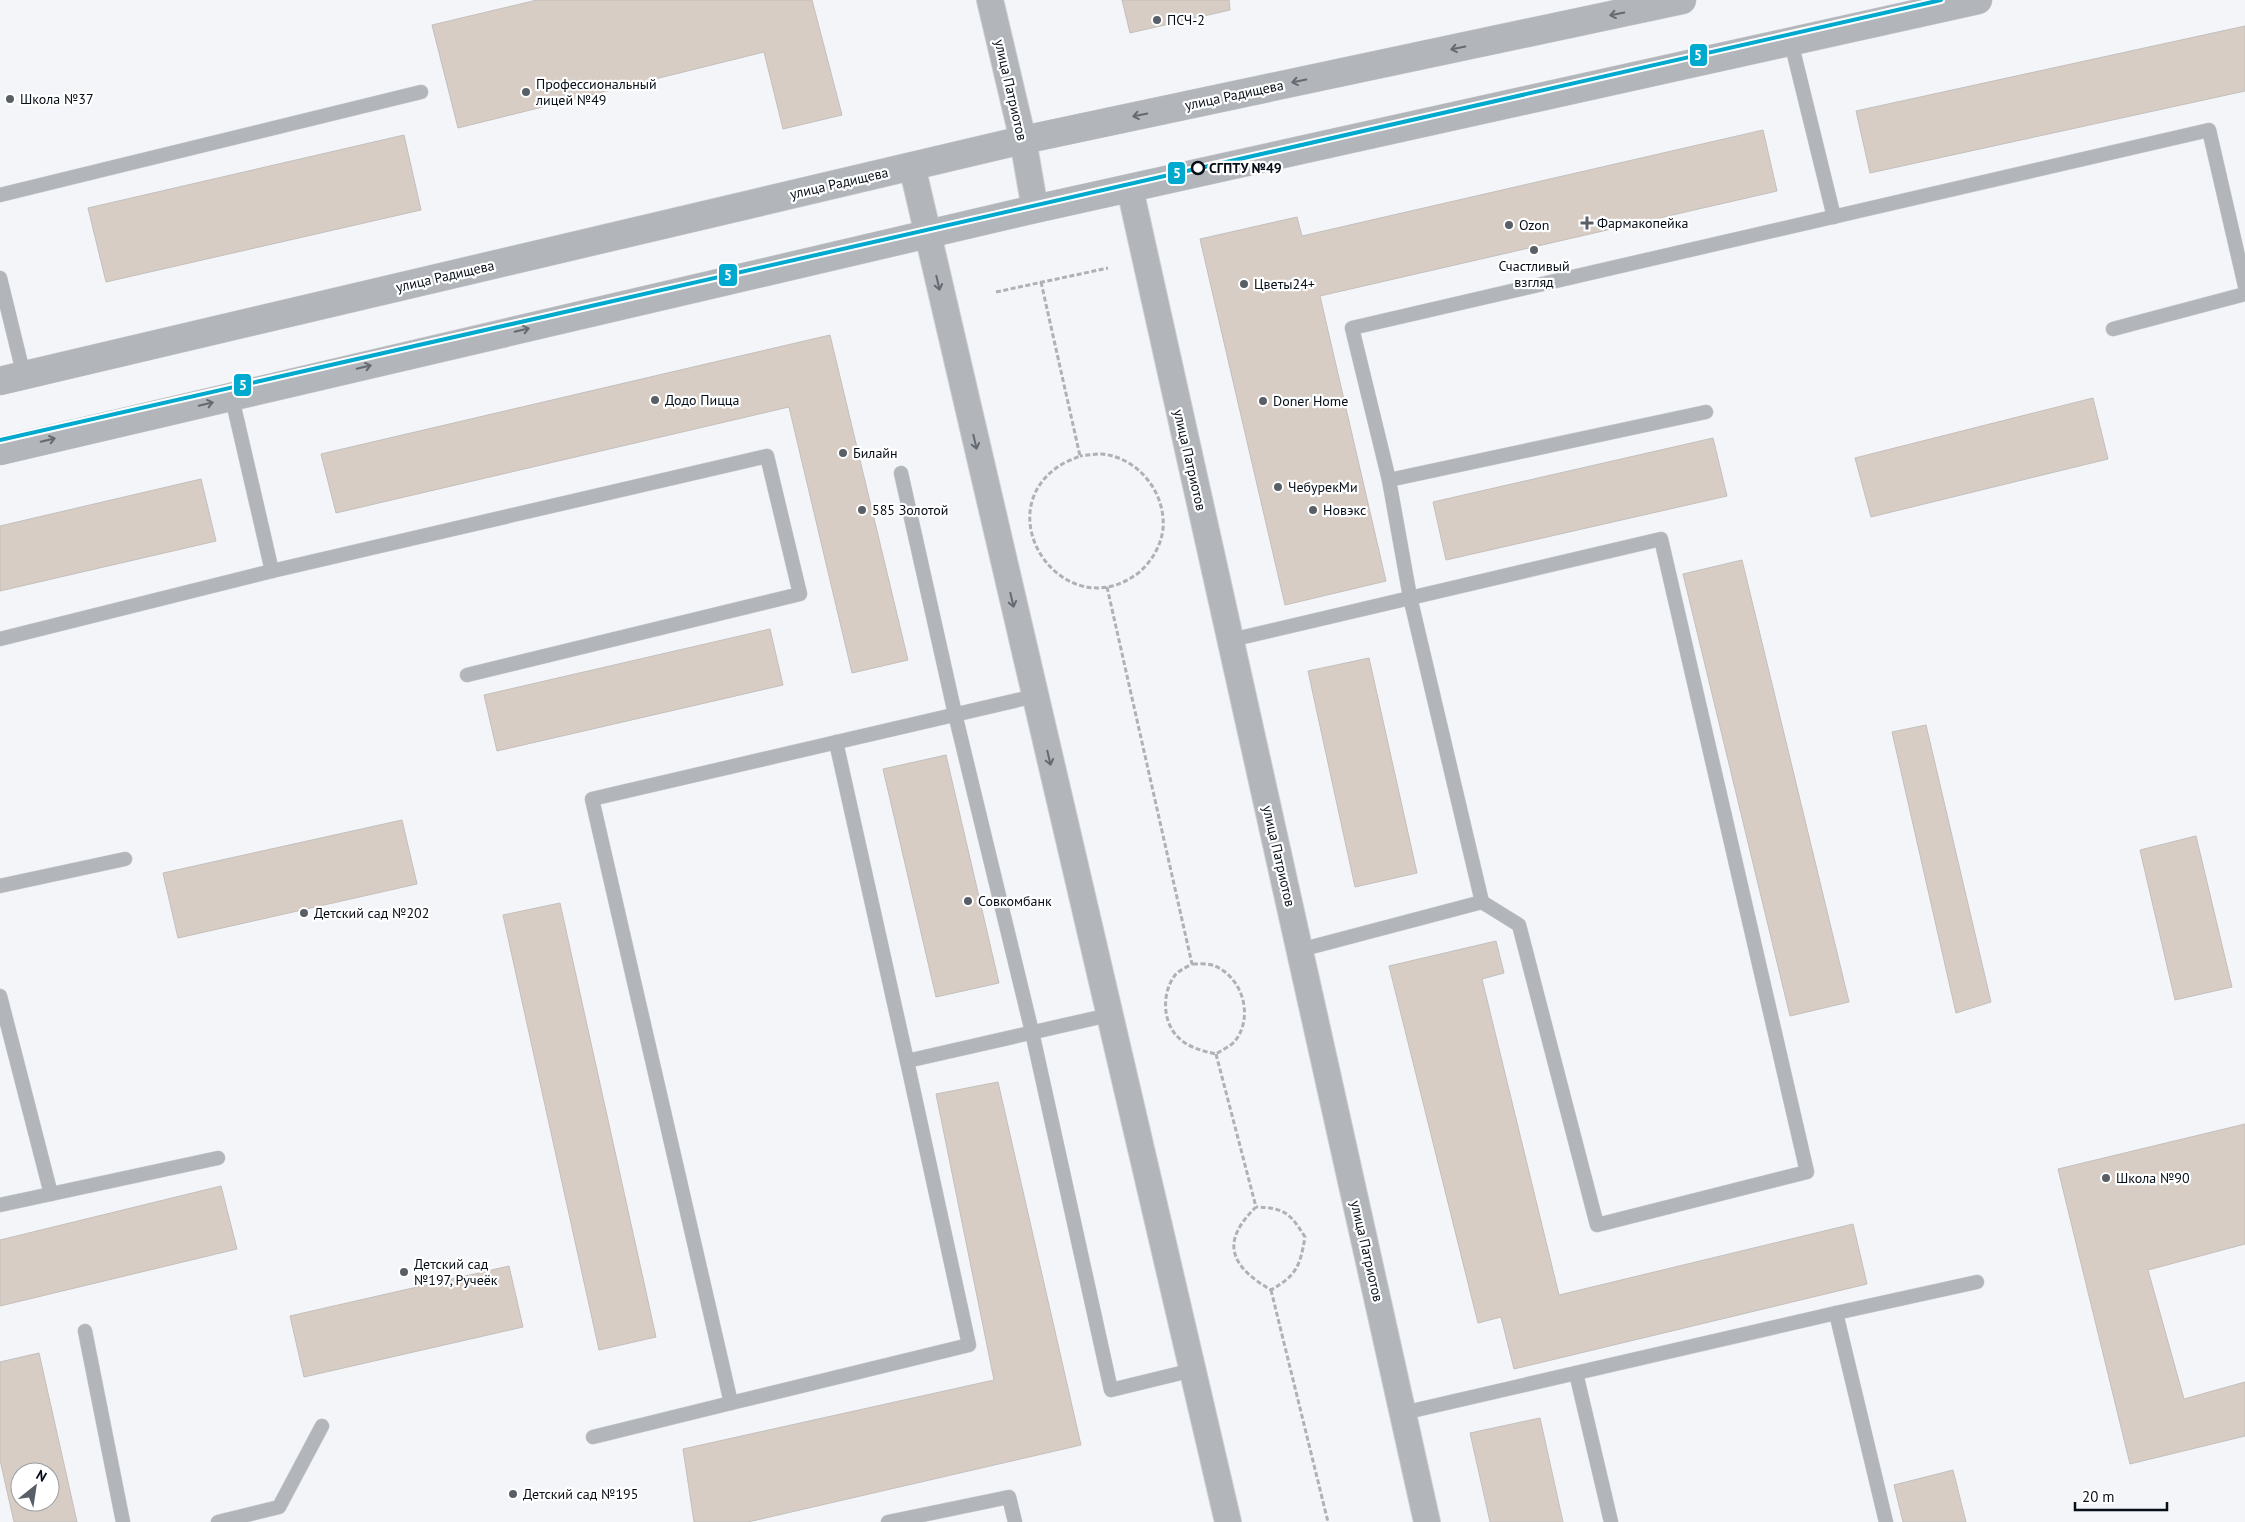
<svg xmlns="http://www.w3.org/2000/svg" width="2245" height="1522" viewBox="0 0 2245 1522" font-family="'PT Sans',sans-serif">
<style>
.building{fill:#d7cdc5;stroke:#c4bfbc;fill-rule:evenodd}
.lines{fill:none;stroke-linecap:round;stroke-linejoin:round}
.lane-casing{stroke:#ced0d3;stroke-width:15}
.street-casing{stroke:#ced0d3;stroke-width:28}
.secondary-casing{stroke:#ced0d3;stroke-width:29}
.path{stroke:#aeb1b5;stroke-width:3;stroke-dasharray:5 2.5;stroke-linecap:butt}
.lane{stroke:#b2b6bb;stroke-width:14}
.street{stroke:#b2b6bb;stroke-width:26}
.secondary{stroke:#b2b5ba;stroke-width:28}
.tram-1-casing{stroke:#fff;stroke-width:8}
.tram-1{stroke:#00a9ce;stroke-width:4}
.oneway{stroke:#656a71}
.oneway2{stroke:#656a72}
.poi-dot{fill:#595f66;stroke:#fff;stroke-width:2}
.stop-dot{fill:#fff;stroke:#060e18;stroke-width:2.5}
.labels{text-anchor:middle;stroke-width:4.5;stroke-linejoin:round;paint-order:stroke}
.poi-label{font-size:14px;fill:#060e18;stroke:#fff;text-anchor:start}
.street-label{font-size:14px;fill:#060e18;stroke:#fff}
.stop-label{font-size:14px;font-weight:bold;fill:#060e18;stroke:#fff;text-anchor:start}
.line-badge{stroke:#fff;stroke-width:2}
.badge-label{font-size:14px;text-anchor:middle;font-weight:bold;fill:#fff}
</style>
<rect width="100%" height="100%" fill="#f3f5f8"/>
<g class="building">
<polygon points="537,0 812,0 842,115 783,129 764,52 458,128 432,25"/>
<polygon points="1122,0 1229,0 1230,10 1130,33"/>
<polygon points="2245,26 2245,91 1870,173 1856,111"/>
<polygon points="1763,130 1777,191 1320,296 1386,581 1285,605 1200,239 1297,217 1302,236"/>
<polygon points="404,135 421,210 106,282 88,208"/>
<polygon points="830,335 908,660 852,673 789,407 336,513 321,454"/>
<polygon points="2093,398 2108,459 1871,517 1855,458"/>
<polygon points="1713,438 1727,496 1446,560 1433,502"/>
<polygon points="201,479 216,541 0,591 0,526"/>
<polygon points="1742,560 1849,1002 1790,1016 1683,574"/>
<polygon points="770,629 783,685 497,751 484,695"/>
<polygon points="1369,658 1417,873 1355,887 1308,671"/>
<polygon points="1926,725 1991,1002 1956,1013 1892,732"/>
<polygon points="946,755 999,983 936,997 883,769"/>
<polygon points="402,820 417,884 178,938 163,873"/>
<polygon points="2196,836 2232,987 2175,1000 2140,850"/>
<polygon points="560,903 656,1337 599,1350 503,915"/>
<polygon points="1496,941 1504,973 1482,979 1559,1295 1853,1224 1867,1284 1514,1369 1501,1317 1478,1323 1389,966"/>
<polygon points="998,1082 1081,1445 748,1522 694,1522 683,1449 994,1380 936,1094"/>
<polygon points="2245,1124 2245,1244 2148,1270 2184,1399 2245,1382 2245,1436 2130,1464 2058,1169"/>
<polygon points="221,1186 237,1249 0,1306 0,1240"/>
<polygon points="509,1266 523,1327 304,1377 290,1316"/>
<path d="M39,1353l38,169h-63l-14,-62v-98zM20,1472h30v30h-30z"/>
<polygon points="1540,1418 1563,1522 1490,1522 1470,1433"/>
<polygon points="1953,1470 1966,1522 1903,1522 1894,1485"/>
</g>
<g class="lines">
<defs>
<g id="lane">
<polyline points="1791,42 1834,217"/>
<polyline points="0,195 421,92"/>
<polyline points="0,278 24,376"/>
<polyline points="2113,329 2245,294"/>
<polyline points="232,398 272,571"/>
<polyline points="901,473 955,714 1032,1032 1111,1390 1193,1370"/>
<polyline points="1389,480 1706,412"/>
<polyline points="0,639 272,571 767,456 800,594 467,675"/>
<polyline points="1231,640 1661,539 1807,1172 1597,1225 1519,925 1482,902 1410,597 1389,480 1352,328 2209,130 2245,286"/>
<polyline points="1035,696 592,799 731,1403 969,1345 907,1061 1109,1015"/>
<polyline points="836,742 907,1061"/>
<polyline points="0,886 125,859"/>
<polyline points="1300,950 1482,902"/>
<polyline points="0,996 51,1194 0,1205"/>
<polyline points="51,1194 218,1158"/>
<polyline points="1836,1313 1977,1282"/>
<polyline points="85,1331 123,1522"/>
<polyline points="1576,1373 1611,1522"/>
<polyline points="1403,1413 1836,1313 1886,1522"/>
<polyline points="593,1437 731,1403"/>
<polyline points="218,1522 279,1507 322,1426"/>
<polyline points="888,1522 1009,1497 1015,1522"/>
</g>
<g id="street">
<polyline points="990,0 1023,140 1035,209"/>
<polyline points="912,166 1228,1522"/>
<polyline points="1130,189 1427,1522"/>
</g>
<g id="secondary">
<polyline points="0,381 1023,140 1682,0"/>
<polyline points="0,451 1035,209 1978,0"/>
</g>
</defs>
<use href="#lane" class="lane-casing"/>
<use href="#street" class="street-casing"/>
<use href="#secondary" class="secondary-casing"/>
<g class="path">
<path d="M1041,282l39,174c-7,3 -15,6 -21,10 -73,49 5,161 78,108 14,-11 24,-28 26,-45 3,-36 -24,-71 -61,-75 -7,0 -15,1 -22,2"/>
<polyline points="996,292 1108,268"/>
<path d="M1107,587l85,377c-5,3 -12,6 -16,10 -15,18 -14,50 4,65 10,9 23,12 36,15 6,-4 15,-8 19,-13 19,-24 8,-63 -20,-75 -6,-3 -16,-2 -23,-2"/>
<path d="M1216,1054l40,153c-36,35 -26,59 15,83 26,-15 29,-24 34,-53 -15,-24 -20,-29 -49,-30"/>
<polyline points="1271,1290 1328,1522"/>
</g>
<use href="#lane" class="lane"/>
<use href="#street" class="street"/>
<use href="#secondary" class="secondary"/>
<defs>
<polyline id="tram-1" points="0,440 1941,0"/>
</defs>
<use href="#tram-1" class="tram-1-casing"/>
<use href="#tram-1" class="tram-1"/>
</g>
<defs><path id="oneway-shaft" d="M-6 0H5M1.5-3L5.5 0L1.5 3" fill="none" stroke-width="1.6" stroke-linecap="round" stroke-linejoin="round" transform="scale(1.25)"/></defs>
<g class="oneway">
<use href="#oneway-shaft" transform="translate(1617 14) rotate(168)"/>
<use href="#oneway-shaft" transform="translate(1458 48) rotate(168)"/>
<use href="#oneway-shaft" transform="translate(1299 81) rotate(168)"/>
<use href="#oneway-shaft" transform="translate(1140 115) rotate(168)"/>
<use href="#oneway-shaft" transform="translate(522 330) rotate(-13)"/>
<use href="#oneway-shaft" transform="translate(364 367) rotate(-13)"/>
<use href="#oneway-shaft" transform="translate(206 404) rotate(-13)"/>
<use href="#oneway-shaft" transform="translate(48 440) rotate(-13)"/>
</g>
<g class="oneway2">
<use href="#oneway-shaft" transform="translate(938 283) rotate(77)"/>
<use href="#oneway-shaft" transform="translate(975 442) rotate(77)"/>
<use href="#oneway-shaft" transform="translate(1012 600) rotate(77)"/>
<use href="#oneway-shaft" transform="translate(1049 758) rotate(77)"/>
</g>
<g class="poi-dot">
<circle cx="1157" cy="20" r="5"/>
<circle cx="526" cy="92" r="5"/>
<circle cx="10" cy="99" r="5"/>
<path d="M1584.5 215.5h5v5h5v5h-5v5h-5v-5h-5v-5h5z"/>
<circle cx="1509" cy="225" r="5"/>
<circle cx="1534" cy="250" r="5"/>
<circle cx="1244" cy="284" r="5"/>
<circle cx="655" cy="400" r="5"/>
<circle cx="1263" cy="401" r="5"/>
<circle cx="843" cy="453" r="5"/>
<circle cx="1278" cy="487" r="5"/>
<circle cx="862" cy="510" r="5"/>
<circle cx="1313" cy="510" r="5"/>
<circle cx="968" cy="901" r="5"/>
<circle cx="304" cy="913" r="5"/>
<circle cx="2106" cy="1178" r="5"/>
<circle cx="404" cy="1272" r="5"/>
<circle cx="513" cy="1494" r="5"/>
</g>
<circle class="stop-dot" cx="1198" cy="168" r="6"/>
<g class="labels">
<g class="poi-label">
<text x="1167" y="25">ПСЧ-2</text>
<text x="536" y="89">Профессиональный<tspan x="536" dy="16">лицей №49</tspan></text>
<text x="20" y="104">Школа №37</text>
<text x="1597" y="228">Фармакопейка</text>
<text x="1519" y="230">Ozon</text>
<text x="1534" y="271" text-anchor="middle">Счастливый<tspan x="1534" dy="16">взгляд</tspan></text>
<text x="1254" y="289">Цветы24+</text>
<text x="665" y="405">Додо Пицца</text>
<text x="1273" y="406">Doner Home</text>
<text x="853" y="458">Билайн</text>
<text x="1288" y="492">ЧебурекМи</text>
<text x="872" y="515">585 Золотой</text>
<text x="1323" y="515">Новэкс</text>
<text x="978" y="906">Совкомбанк</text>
<text x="314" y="918">Детский сад №202</text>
<text x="2116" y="1183">Школа №90</text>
<text x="414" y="1269">Детский сад<tspan x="414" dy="16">№197, Ручеёк</tspan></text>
<text x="523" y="1499">Детский сад №195</text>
</g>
<g class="street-label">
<text transform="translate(1011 90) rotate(77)" y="5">улица Патриотов</text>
<text transform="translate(1234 95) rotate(-12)" y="5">улица Радищева</text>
<text transform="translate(839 183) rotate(-13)" y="5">улица Радищева</text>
<text transform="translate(445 276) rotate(-13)" y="5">улица Радищева</text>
<text transform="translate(1190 460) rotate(77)" y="5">улица Патриотов</text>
<text transform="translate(1279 856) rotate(77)" y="5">улица Патриотов</text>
<text transform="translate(1367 1251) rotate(77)" y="5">улица Патриотов</text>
</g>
<g class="stop-label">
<text x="1209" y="173">СГПТУ №49</text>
</g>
</g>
<g class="line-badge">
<rect x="1689" y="43" width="19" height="24" rx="5" fill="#00a9ce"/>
<rect x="1167" y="161" width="19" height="24" rx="5" fill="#00a9ce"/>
<rect x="718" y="263" width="20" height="24" rx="5" fill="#00a9ce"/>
<rect x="233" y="373" width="19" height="24" rx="5" fill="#00a9ce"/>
</g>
<g class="badge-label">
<text x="1698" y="60">5</text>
<text x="1177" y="178">5</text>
<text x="728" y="280">5</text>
<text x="243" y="390">5</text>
</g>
<g transform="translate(35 1487) rotate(30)"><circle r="24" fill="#ffffff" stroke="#9b9fa3"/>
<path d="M0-4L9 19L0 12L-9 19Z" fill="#595f66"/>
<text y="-8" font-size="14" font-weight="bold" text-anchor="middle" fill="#060e18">N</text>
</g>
<path d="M2075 1502v8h92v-8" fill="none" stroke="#060e18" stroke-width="2.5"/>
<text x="2082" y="1502" font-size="15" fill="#060e18" stroke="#ffffff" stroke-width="4" paint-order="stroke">20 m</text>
</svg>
